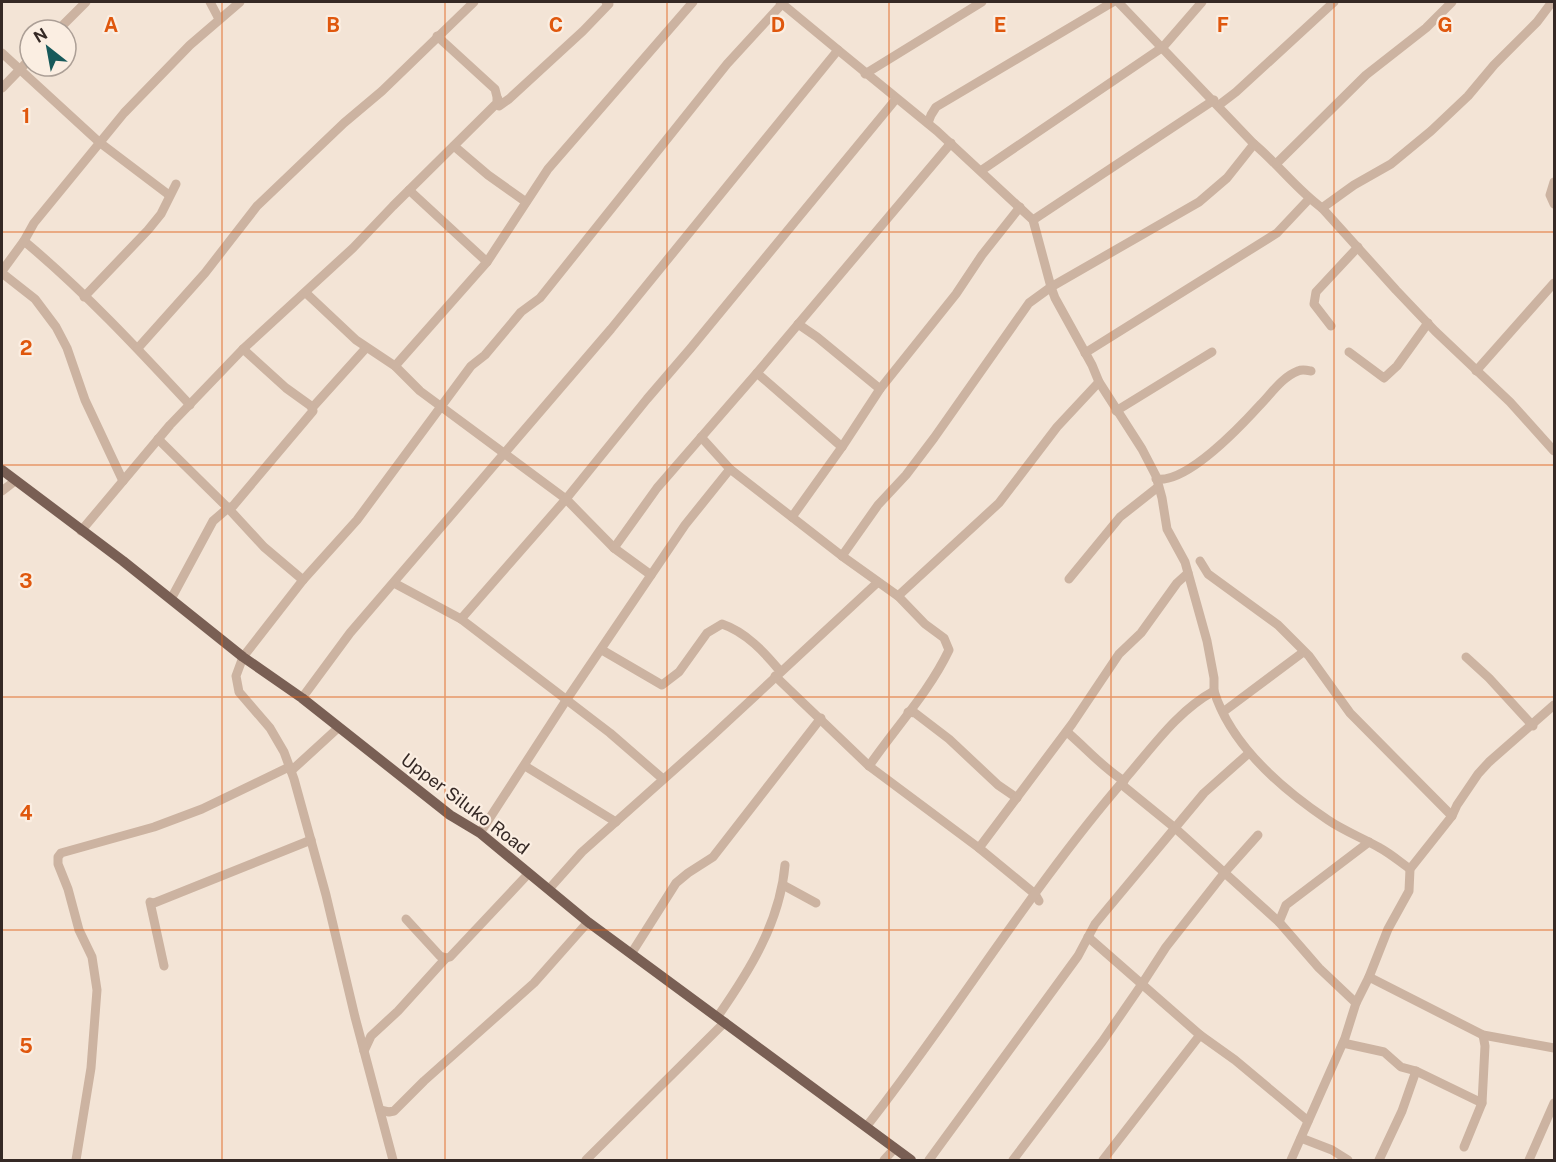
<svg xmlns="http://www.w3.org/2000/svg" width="1556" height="1162" viewBox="0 0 1556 1162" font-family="'Public Sans',sans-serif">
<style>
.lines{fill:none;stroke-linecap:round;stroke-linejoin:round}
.minor{stroke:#ccb3a1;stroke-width:9}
.major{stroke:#795f54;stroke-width:10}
.grid{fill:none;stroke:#df570d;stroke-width:1.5;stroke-opacity:0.55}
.labels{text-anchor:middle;stroke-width:4.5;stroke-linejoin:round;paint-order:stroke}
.street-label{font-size:18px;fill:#352925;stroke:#fbeee2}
.grid-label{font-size:20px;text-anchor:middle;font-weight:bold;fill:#df570d;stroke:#fbeee2;stroke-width:4.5;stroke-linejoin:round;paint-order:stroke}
</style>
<rect width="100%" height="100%" fill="#f3e4d6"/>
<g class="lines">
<g class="minor">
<polyline points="210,2 219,19"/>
<path d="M1118,2l136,142c24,20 43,46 68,64l74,82 39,41 75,71 44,49"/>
<polyline points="58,30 86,2"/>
<polyline points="838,50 937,131 1033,220 1051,287 1055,298 1092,365 1099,382 1142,449 1156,476 1162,498 1167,529 1185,562 1207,641 1214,678 1214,691"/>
<polyline points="2,53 99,142 169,195"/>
<polyline points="865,74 982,2"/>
<polyline points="2,88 30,59"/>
<polyline points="498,99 499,106 509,99 583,31 609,4 606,2"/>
<polyline points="1219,105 1236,92 1334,2"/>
<polyline points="928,123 931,115 936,107 1113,2"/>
<polyline points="454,146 488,175 526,202"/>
<polyline points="1277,163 1366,75 1426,28 1452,2"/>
<polyline points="982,170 1163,47 1202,2"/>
<polyline points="1554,182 1550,195 1554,204"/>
<polyline points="409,190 487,262"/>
<polyline points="1322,208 1354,185 1391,164 1431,131 1468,96 1494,65 1537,22 1552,2"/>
<polyline points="1033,220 1214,100"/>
<path d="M24,241c60,50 113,107 166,164"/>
<polyline points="2,271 24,241 34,223 124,113 190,45 240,2"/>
<polyline points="2,273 35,299 56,327 67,348 85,400 123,481"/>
<polyline points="306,293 356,340 395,366 420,391 566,499 614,548 651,575"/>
<polyline points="84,297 148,230 161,214 176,184"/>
<polyline points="798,324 817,337 880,389"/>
<polyline points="1331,326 1314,304 1316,292 1358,247"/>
<polyline points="138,348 205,273 257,206 344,123 382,91 474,2"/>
<polyline points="1349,352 1384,378 1397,366 1428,323"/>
<polyline points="1085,353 1277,233 1309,199"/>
<polyline points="395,366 487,262 548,169 693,2"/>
<polyline points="1476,371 1554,283"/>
<polyline points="757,373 842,447"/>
<polyline points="312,408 366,348"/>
<polyline points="1116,411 1212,352"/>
<path d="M701,437l29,32 112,87 56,40 27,28 19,14 5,12c-20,42 -53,77 -80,116"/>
<polyline points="158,439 228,508 233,506 313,411 311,406 286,388 243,349"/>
<path d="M1156,479c30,5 84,-52 104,-74 11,-11 22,-28 38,-34 4,-2 8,-1 13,0"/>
<polyline points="2,491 15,481"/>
<polyline points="792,517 842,447 880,389 956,294 982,255 1020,207"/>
<polyline points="81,531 170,425 243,349 353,248 393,206 497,103 497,97 495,89 437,36"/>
<polyline points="614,548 657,488 757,373 951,143"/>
<polyline points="842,556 878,505 906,475 934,438 1029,303 1051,287 1199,202 1227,178 1254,144"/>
<polyline points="1200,561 1208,574 1278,625 1309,656 1350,713 1452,816"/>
<polyline points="1069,579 1120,517 1158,487"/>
<polyline points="394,583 461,619 566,499 647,399 690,349 896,99"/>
<polyline points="898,596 999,503 1057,427 1099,382"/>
<polyline points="171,599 213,521 228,508 264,547 303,580"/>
<polyline points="461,619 610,733 663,779"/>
<path d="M602,650l60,35 17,-13 28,-39 15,-9c24,8 43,29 58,47"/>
<polyline points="1466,657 1489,678 1533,726"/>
<polyline points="775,676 869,766 979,848 1035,894 1039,901"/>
<polyline points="302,698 350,633 611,329 838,50 780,2"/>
<polyline points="908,712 915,713 949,739 998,785 1017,798"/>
<polyline points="1223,712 1302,653"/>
<path d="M1067,732c19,16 35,35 57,49"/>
<polyline points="525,766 616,822"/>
<polyline points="291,771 338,728"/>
<polyline points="1121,784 1175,828 1279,922 1319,968 1356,1003"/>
<polyline points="480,833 567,699 685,525 730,469"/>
<polyline points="979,848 1072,724 1119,654 1141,633 1177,583 1188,573"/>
<polyline points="783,885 816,903"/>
<polyline points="549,889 582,852 711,737 878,582"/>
<polyline points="406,919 440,956 446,958 450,957 529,873"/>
<polyline points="1279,922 1286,905 1369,842"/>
<polyline points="1088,937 1200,1035 1103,1160"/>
<polyline points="631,954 676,883 688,873 713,857 821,718"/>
<polyline points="164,966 150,902 154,903 311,840"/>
<polyline points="1369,977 1483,1035 1554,1048"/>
<path d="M718,1016c32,-46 62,-94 67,-151"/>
<polyline points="1200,1035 1235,1060 1308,1121"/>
<polyline points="1343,1043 1384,1052 1401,1067 1416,1071 1482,1103"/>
<polyline points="364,1051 371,1036 398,1011 446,958"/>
<polyline points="380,1110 389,1112 394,1111 424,1081 534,983 588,922"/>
<path d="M866,1127c89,-113 164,-238 258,-347 28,-32 53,-69 90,-89 17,55 68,98 114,129 16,11 35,18 52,28 11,6 20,14 30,21"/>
<polyline points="1301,1138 1332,1150 1348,1160"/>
<polyline points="1464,1147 1482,1103 1485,1046 1483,1035"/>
<polyline points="76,1160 91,1068 97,990 92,957 79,930 68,889 58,864 58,857 61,853 154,827 202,809 289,767"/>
<polyline points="393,1160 355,1017 326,895 294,779 284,752 270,728 239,692 236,676 243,657 303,580 357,520 471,366 485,355 521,312 540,298 727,64 782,4"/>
<polyline points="586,1160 725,1022"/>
<polyline points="884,1160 895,1148"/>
<polyline points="929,1160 1078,956 1095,924 1104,913 1204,793 1249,753"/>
<polyline points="1013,1160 1102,1042 1142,984 1166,947 1225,872 1258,835"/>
<polyline points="1291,1160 1345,1038 1356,1003 1369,977 1388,929 1409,891 1410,869 1452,816 1457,805 1478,774 1489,762 1554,705"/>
<polyline points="1379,1160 1402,1111 1416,1071"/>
<polyline points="1529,1160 1554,1103"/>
</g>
<polyline class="major" points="2,470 123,561 243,657 302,698 450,815 480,833 588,922 911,1160"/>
</g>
<path class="grid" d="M222,2v1158M445,2v1158M667,2v1158M889,2v1158M1111,2v1158M1334,2v1158M2,232h1552M2,465h1552M2,697h1552M2,930h1552"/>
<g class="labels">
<g class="street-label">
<text transform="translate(465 804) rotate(37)" y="6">Upper Siluko Road</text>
</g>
</g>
<g class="grid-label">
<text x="111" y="32">A</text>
<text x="333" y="32">B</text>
<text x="556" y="32">C</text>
<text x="778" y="32">D</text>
<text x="1000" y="32">E</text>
<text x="1223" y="32">F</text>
<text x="1445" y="32">G</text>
<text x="26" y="123">1</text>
<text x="26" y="355">2</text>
<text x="26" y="588">3</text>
<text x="26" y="820">4</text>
<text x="26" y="1053">5</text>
</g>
<rect width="1556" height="1162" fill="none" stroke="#352925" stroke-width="6"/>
<g transform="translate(48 48) rotate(329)"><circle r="28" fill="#fbeee2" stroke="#ac9f96" stroke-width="1.5"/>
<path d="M0-4.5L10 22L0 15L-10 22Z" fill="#17595a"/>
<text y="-9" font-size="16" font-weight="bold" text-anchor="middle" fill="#352925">N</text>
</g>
</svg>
